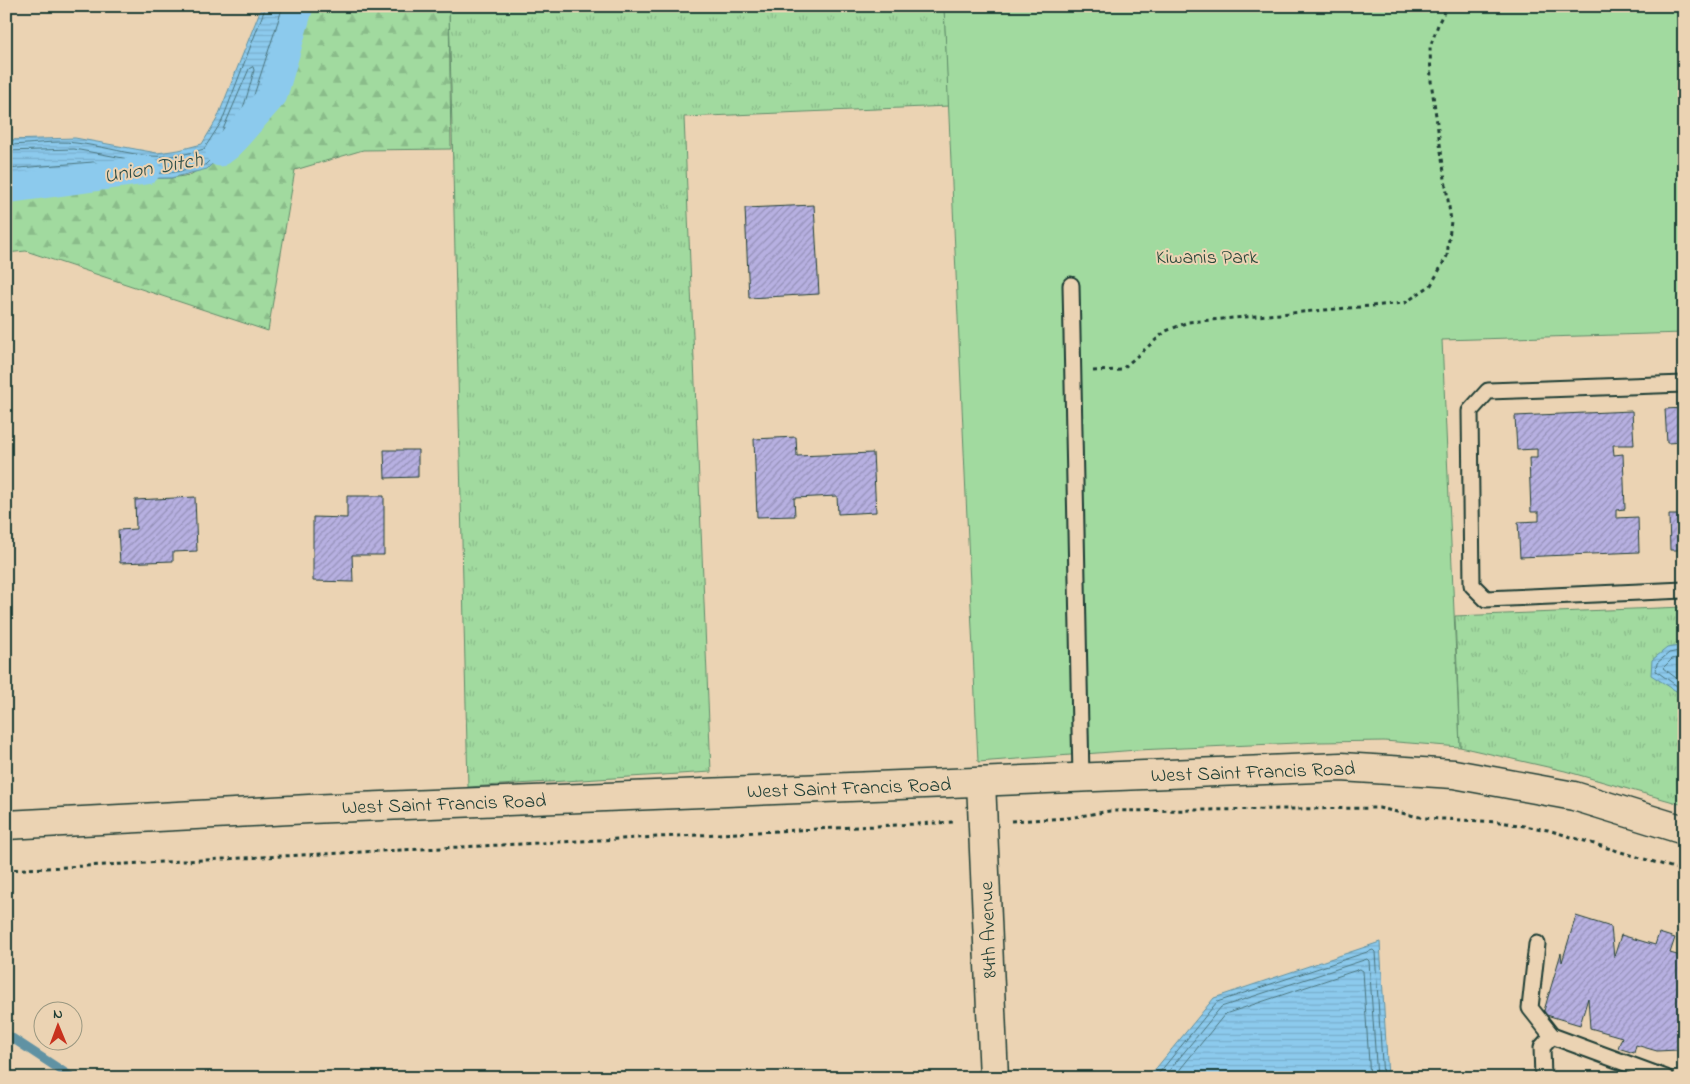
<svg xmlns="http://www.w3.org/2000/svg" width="1690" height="1084" viewBox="0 0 1690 1084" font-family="'Indie Flower',sans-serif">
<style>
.grass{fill:url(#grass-tufts);stroke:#608c6a}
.forest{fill:url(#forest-firs);stroke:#608c6a}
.green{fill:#a1da9f;stroke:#608c6a}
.water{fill:url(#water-rules);stroke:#6092a3}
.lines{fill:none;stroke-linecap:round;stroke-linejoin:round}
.shore{stroke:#4b757e;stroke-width:1}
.stream{stroke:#6092a3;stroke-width:9}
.canal{stroke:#8ccaed;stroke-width:29}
.building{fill:url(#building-hatch);stroke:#1f3d34}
.lane-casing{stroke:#1f3d34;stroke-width:19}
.street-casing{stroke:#1f3d34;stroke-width:31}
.secondary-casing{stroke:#1f3d34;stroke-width:31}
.path{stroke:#1f3d34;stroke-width:3;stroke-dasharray:4 4;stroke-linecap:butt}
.lane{stroke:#ebd3b3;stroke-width:15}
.street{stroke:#ebd3b3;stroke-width:28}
.secondary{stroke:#ebd3b3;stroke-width:28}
.labels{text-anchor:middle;stroke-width:4;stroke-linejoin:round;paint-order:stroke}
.park-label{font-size:20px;fill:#264539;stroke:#ebd3b3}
.street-label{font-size:20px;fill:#1f3d34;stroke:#ebd3b3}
.water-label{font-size:21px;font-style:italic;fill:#2a4b46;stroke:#ebd3b3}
</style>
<defs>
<pattern id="grass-tufts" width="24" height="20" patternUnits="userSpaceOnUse" patternTransform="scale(1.25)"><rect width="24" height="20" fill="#a1da9f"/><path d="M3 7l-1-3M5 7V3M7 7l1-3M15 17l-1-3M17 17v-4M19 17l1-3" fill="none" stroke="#8abc8a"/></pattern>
<pattern id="forest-firs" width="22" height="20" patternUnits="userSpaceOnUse" patternTransform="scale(1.25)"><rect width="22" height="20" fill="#a1da9f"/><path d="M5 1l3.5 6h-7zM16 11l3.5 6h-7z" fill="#8abc8a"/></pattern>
<pattern id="water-rules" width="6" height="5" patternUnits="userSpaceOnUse" patternTransform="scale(1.25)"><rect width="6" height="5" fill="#8ccaed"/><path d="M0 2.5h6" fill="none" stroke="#78aecc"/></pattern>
<pattern id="building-hatch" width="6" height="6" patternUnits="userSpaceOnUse" patternTransform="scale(1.25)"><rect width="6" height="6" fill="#b7b0e1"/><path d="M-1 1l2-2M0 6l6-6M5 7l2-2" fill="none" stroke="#9490b7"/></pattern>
</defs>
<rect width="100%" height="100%" fill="#ebd3b3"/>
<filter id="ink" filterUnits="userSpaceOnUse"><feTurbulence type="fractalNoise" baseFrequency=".02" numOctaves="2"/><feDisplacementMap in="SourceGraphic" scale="10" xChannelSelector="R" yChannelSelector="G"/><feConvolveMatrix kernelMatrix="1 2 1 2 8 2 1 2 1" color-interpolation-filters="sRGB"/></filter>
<g filter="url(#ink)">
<g class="grass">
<polygon points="449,6 944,6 949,106 684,117 711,772 468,787"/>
<polygon points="1684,607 1684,805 1565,771 1460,747 1455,616"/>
</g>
<polygon class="forest" points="288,6 449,6 451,149 363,150 295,170 268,331 26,251 6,253 6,180 93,173 128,179 171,178 190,175 224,154 246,127 258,99"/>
<polygon class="green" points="944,6 1684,6 1684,333 1442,340 1460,747 1384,741 1320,742 1137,750 978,762"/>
<g class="water">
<polygon points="262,6 288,6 258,99 246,127 235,142 207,169 171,178 128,179 93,173 6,180 6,140 75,138 157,153 179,150 202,144 217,119"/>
<polygon points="1684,645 1684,696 1651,675 1652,660 1667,648"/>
<polygon points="1380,942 1388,1078 1148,1078 1214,998"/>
</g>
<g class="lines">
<g class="shore">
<path d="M253,67l1,3c-4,16 -15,62 -31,67l-2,-3 28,-65z"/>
<path d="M6,145c23,0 47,-5 70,-2 50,6 76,23 128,6l18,-28 44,-115"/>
<polyline points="6,151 74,149 145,162 147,165 145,167 128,167 93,162 6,169"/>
<polyline points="6,175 93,168 128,174 170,173 205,165 231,139 242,125 253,98 283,6"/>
<polyline points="1684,650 1669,653 1657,663 1656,671 1684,691"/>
<polyline points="1684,656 1672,659 1663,668 1684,684"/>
<polyline points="1155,1078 1217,1002 1373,950 1375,952 1383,1078"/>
<polyline points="1163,1078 1221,1007 1367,959 1369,961 1377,1078"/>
<polyline points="1173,1078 1225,1014 1360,969 1363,971 1370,1078"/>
</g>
<polyline class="stream" points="6,1034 73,1078"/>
<g class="canal">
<polyline points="220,152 228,146 273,95 299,6"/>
<polyline points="6,189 146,170"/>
</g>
</g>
<g class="building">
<polygon points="814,205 819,294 749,298 745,208"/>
<polygon points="1684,408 1684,442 1667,443 1665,409"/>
<polygon points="1632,411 1634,445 1613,445 1614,455 1623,454 1625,509 1616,510 1616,518 1638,517 1639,552 1520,557 1518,522 1539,521 1539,512 1531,512 1529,458 1537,458 1537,449 1517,450 1515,416"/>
<polygon points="796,437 797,456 873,453 876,512 838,514 837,496 794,498 795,516 757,517 754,439"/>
<polygon points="384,450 418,450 418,477 385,478"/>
<polygon points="1684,451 1684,506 1681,506 1679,452"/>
<polygon points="347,496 384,496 384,555 352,555 353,582 313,581 313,517 347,518"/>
<polygon points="195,497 197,551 173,552 173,561 120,563 118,530 136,529 135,500"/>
<polygon points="1669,515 1684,515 1684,550 1670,550"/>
<polygon points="1576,916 1611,927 1614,957 1621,935 1655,945 1659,933 1675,938 1670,953 1684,957 1684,1065 1680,1063 1678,1050 1657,1051 1636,1045 1634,1053 1618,1048 1622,1037 1590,1028 1588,998 1580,1025 1543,1014 1561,953 1562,962"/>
</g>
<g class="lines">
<defs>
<g id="lane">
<polyline points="1071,285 1081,777"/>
<polyline points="1684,384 1488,391 1470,411 1472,585 1486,599 1684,590"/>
<polyline points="1537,944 1530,1008 1552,1036"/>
<polyline points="1543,1078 1542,1047 1552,1036 1666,1078"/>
</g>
<polyline id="street" points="981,782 994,1078"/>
<polyline id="secondary" points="6,825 309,809 1341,767 1454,774 1574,796 1684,830"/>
</defs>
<use href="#lane" class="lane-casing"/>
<use href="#street" class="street-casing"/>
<use href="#secondary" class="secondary-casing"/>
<g class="path">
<polyline points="1093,371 1121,370 1166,331 1188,322 1405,303 1431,285 1447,256 1451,221 1431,81 1430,47 1439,22 1447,6"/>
<polyline points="1011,821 1068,818 1110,811 1379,808 1424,818 1500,822 1548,830 1684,871"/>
<polyline points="6,870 955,822"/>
</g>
<use href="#lane" class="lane"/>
<use href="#street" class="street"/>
<use href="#secondary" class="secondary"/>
</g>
</g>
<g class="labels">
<g class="park-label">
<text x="1207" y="263">Kiwanis Park</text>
</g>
<g class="street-label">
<text transform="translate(1253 771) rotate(-2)" y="7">West Saint Francis Road</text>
<text transform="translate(849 787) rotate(-2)" y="7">West Saint Francis Road</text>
<text transform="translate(444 803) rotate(-2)" y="7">West Saint Francis Road</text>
<text transform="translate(987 930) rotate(-92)" y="7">84th Avenue</text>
</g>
<g class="water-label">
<text transform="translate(153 167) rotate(-10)" y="7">Union Ditch</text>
</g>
</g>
<rect width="1690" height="1084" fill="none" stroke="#ebd3b3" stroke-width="25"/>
<rect x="12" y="12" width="1665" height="1059" fill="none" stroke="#1f3d34" stroke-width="2" filter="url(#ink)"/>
<g transform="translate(58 1026) rotate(359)"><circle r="24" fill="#ebd3b3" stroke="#999780"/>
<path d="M0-4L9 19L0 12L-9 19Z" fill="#c8321e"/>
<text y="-8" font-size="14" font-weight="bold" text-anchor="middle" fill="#1f3d34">N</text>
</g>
</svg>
